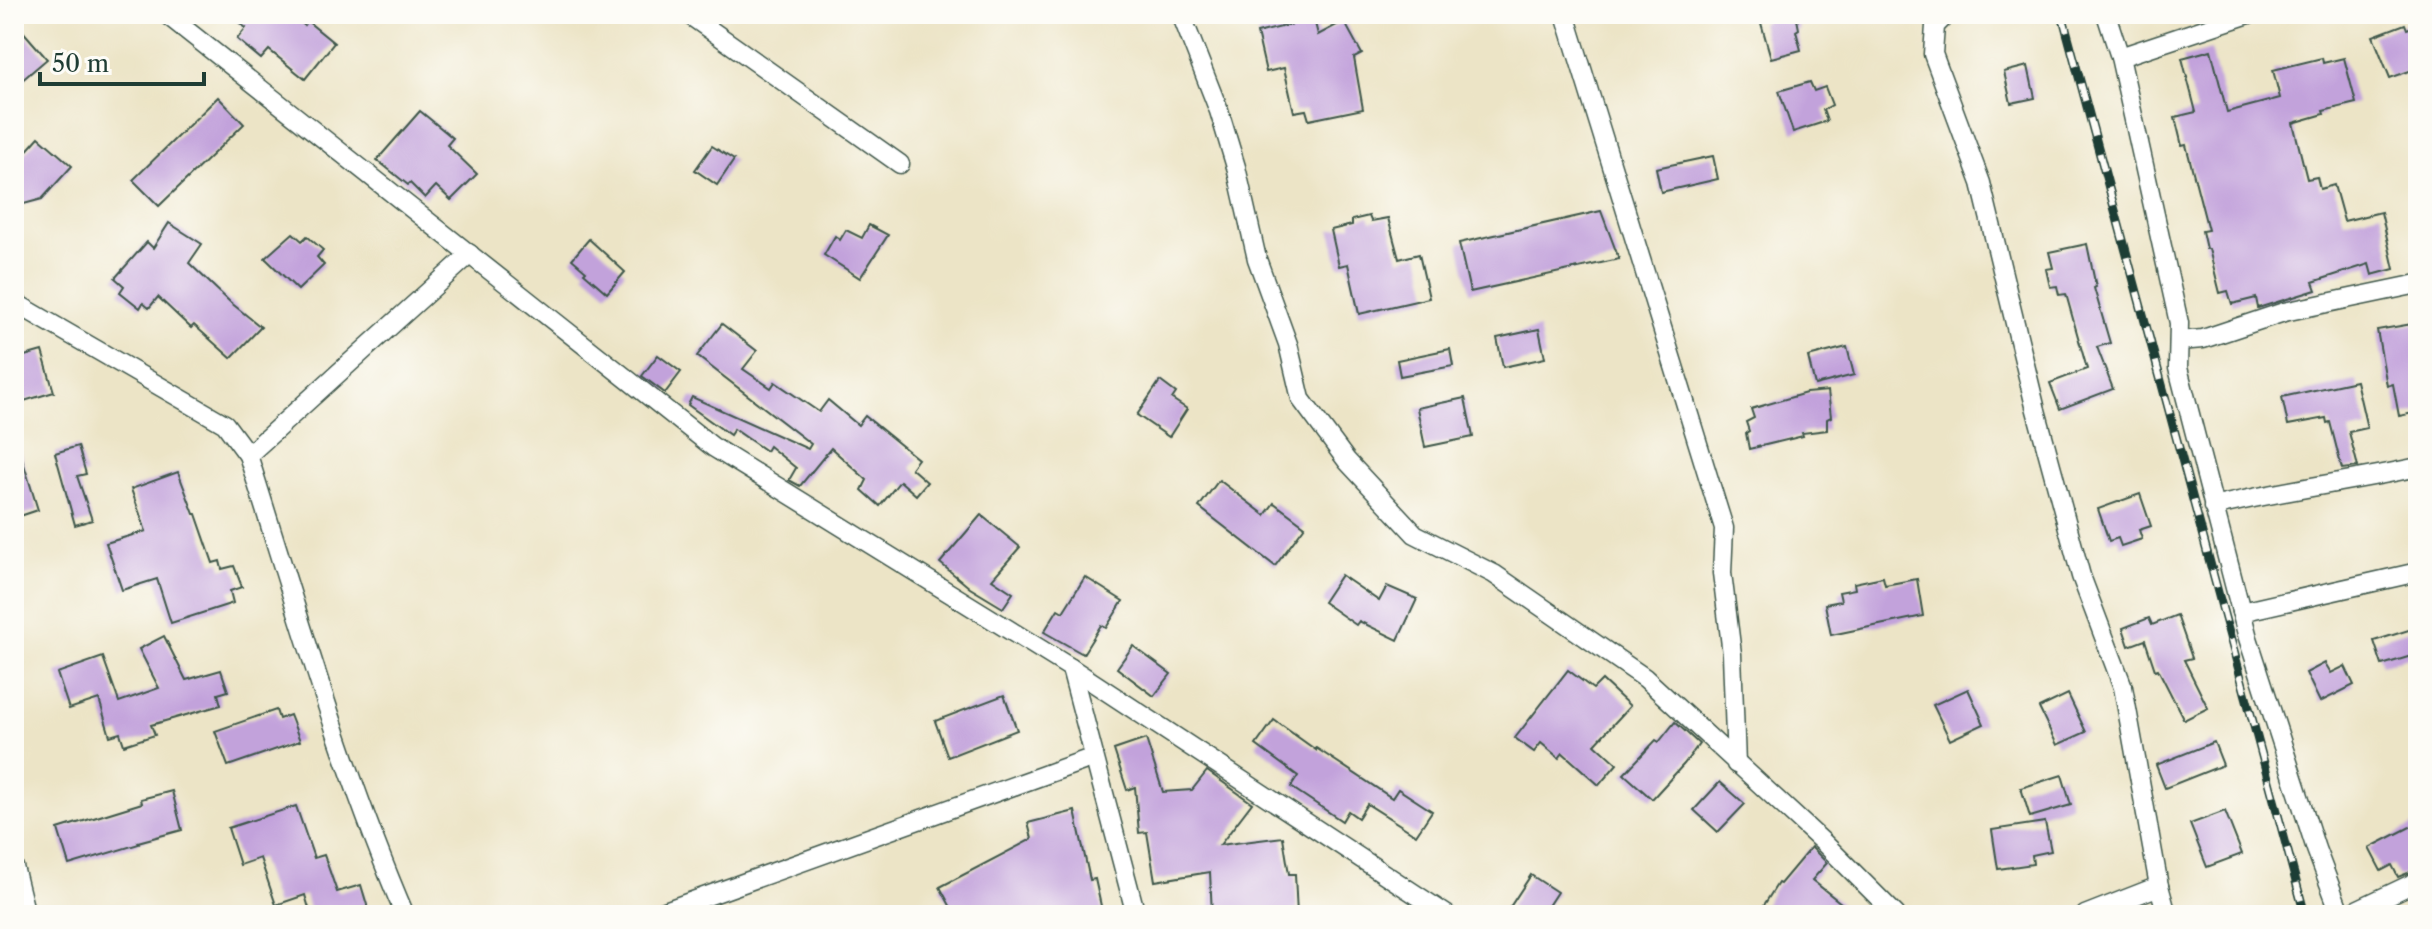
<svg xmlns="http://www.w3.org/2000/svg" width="2432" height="929" viewBox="0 0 2432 929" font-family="'Libre Caslon Text',serif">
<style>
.building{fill:#c2a2db}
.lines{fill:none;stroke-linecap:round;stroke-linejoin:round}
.minor-casing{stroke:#3e564a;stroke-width:21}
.minor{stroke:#fff;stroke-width:18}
.rail-casing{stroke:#1f3d34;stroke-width:9}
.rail{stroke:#fdfcf7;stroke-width:6;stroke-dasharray:18;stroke-linecap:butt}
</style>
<rect width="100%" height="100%" fill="#fdfcf7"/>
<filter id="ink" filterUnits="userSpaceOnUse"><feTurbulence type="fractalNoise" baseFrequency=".0125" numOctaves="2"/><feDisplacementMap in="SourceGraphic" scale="16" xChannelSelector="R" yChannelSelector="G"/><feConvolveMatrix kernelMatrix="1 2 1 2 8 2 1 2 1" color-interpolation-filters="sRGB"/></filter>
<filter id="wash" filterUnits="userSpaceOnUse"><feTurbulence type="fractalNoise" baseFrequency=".006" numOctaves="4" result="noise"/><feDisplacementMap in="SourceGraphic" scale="32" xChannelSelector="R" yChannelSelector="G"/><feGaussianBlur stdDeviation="1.8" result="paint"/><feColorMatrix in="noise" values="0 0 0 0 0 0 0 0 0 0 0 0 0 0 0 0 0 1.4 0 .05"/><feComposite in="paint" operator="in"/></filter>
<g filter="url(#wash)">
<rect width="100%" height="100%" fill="#ece4c6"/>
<g id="blocks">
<g class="building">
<polygon points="228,14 290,14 304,25 307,21 334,43 305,79 269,50 261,59 237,39 246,28"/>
<polygon points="1774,14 1796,14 1799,29 1796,31 1801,50 1771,58 1761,23 1765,21 1765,16"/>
<polygon points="1314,19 1318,35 1344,21 1362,54 1354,58 1363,109 1309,120 1306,110 1294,112 1284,68 1266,72 1257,33"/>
<polygon points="14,21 47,59 14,87"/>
<polygon points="2405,24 2407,29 2418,25 2418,68 2390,78 2373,36"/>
<polygon points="2211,50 2227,112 2280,98 2273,70 2322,58 2323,63 2344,58 2356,103 2323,111 2324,114 2293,123 2307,179 2317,177 2320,189 2334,185 2344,221 2381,212 2394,269 2372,275 2369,264 2313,282 2316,290 2258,308 2256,298 2232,304 2228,291 2220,293 2209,249 2206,249 2202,231 2208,230 2186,145 2182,146 2175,117 2196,112 2182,58"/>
<polygon points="2028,66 2035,98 2011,103 2004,72"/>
<polygon points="1810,82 1814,91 1825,87 1832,105 1823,110 1827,121 1793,132 1779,91"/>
<polygon points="218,97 244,124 159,206 133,180"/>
<polygon points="420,111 453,138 447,145 477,174 451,200 436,186 425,198 410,183 408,185 377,160"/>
<polygon points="39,137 72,166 42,199 24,204 14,197 14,165"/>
<polygon points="712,146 734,160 717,185 695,170"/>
<polygon points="1713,156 1718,179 1661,192 1656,168"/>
<polygon points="1601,211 1619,259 1470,292 1459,243"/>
<polygon points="1369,216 1371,221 1388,218 1399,259 1419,254 1429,298 1359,314 1348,264 1339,266 1331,230 1352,225 1352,220"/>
<polygon points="169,223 202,244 189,263 230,302 261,327 231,358 194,325 191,328 158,297 149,308 143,303 140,308 120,292 124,286 115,278 147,242 153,248"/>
<polygon points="869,225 888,235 860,278 824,255 835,236 840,240 846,230 862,238"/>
<polygon points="293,233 302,241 307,236 323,250 317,257 324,265 298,290 265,258"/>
<polygon points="589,239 625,272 607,293 584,273 586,271 572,259"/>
<polygon points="2087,244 2096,287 2094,288 2110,343 2097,347 2113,389 2060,409 2050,383 2087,369 2066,294 2059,295 2057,286 2050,287 2046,269 2053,268 2049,252"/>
<polygon points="2418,323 2418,412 2399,416 2393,384 2387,386 2377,330"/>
<polygon points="722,324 757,351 743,369 771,388 775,382 819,412 828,400 858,425 865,416 918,459 911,468 927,482 916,495 900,481 880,506 862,490 867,480 831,448 800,486 789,480 796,468 769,446 766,451 734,429 730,435 688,405 692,397 808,449 811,444 697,356"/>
<polygon points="1539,329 1545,358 1503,367 1497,338"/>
<polygon points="1847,347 1854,375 1815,385 1808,357"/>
<polygon points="1450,349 1453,366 1400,376 1397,360"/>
<polygon points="42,351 54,392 14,404 14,359"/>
<polygon points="658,355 681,372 665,393 642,376"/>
<polygon points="1160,381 1176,393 1172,399 1187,409 1169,437 1137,415"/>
<polygon points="2356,381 2367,428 2349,432 2358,467 2342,469 2330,422 2327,423 2326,418 2288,425 2282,397"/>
<polygon points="1828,391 1831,417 1827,419 1827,430 1802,433 1803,436 1749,449 1746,433 1749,431 1746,422 1754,418 1751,409 1806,393"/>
<polygon points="1465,398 1473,437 1425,447 1417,408"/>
<polygon points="18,445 38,510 14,518 14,446"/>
<polygon points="78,446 86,474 77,476 92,520 75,525 55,453"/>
<polygon points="178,472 194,514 196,514 213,563 220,561 222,569 234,566 242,587 230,591 233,603 171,623 157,579 122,590 106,543 146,531 131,489"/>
<polygon points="1219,480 1265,515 1274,503 1305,526 1275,566 1199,507"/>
<polygon points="2140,494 2151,526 2139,530 2142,539 2121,546 2118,538 2109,541 2098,509"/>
<polygon points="981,515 1020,547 992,579 1013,593 1003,608 970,588 940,563"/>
<polygon points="1341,575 1379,601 1387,586 1417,599 1398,640 1359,621 1356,625 1323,602"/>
<polygon points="1085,577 1123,601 1106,628 1101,625 1083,654 1044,632 1058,609 1063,612"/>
<polygon points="1883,577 1885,585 1917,579 1923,616 1831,635 1825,604 1841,601 1839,592 1855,589 1854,583"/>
<polygon points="2177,615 2192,658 2184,660 2208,708 2184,720 2158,669 2155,670 2145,640 2129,646 2123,628 2149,618 2152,625"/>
<polygon points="2418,627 2418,654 2382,665 2374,641"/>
<polygon points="164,636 186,680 221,670 228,691 218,694 221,705 151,725 155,735 124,745 120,733 110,736 99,699 69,709 57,673 103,657 119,702 159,688 139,649"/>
<polygon points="1133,646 1171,674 1154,696 1117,668"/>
<polygon points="2325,663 2331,673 2345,666 2354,685 2320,702 2306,673"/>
<polygon points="1568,670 1593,689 1602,680 1630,706 1595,744 1617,764 1599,785 1563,753 1559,758 1541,743 1534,752 1515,738"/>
<polygon points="1968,689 1984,724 1950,740 1933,705"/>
<polygon points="2068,694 2086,732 2057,745 2039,708"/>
<polygon points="1004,695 1017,730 948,757 935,721"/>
<polygon points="276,710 279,719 290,715 300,741 228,766 215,731"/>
<polygon points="1274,720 1316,750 1316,748 1392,798 1398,789 1432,811 1416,835 1367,804 1358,818 1348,811 1342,821 1291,787 1298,776 1256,745"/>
<polygon points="1675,722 1699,744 1684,764 1652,799 1624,774 1656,740 1659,742"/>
<polygon points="1146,739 1163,792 1192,790 1207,771 1252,803 1220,845 1283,837 1289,874 1295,874 1297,915 1212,915 1210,872 1155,881 1147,832 1139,833 1135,787 1127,790 1114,750"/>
<polygon points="2214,742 2223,765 2165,788 2156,765"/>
<polygon points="2062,775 2071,805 2030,817 2021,788"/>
<polygon points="1720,782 1745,804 1718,832 1694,810"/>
<polygon points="172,791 182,830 138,842 139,844 69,865 58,829 142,803 141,799"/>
<polygon points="296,806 314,858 324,855 337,892 361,885 370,915 311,915 305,895 276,905 260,858 240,865 228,828"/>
<polygon points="1075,811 1090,880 1095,879 1103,915 955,915 940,887 1032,839 1028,823"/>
<polygon points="2225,811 2242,854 2207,867 2190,824"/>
<polygon points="2045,822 2051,851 2032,855 2033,864 1998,869 1992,830"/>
<polygon points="2418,823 2418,869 2398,877 2392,865 2381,871 2369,848"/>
<polygon points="1811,847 1827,863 1812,880 1856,915 1778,915 1764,905 1778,883 1780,884"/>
<polygon points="1531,875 1557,892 1542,915 1524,915 1510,907"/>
</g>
</g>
</g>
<g filter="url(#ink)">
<use href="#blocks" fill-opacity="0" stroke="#3e564a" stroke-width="2"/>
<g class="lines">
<defs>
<g id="minor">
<polyline points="166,14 713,447 1071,668 1447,915"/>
<polyline points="688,14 900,164"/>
<polyline points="1181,14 1219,111 1236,167 1257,259 1288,344 1301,399 1347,461 1415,534 1494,574 1645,678 1824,843 1896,915"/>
<polyline points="1565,14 1724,528 1722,573 1732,654 1736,764"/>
<polyline points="1947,14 1935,26 1933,54 1981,183 2036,410 2081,576 2123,687 2159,886 2085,915"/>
<polyline points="2106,14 2120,57 2179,323 2178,368 2248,638 2316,849 2341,915"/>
<polyline points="2120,57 2249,14"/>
<path d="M14,302l211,122 23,31c49,154 93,311 157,460"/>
<polyline points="2179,341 2203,339 2284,312 2418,284"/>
<polyline points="248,455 470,254"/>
<path d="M2213,507c68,-17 137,-25 205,-40"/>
<polyline points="2241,612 2418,572"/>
<polyline points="1071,668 1136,915"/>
<polyline points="14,867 26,915"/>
<polyline points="2159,886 2167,915"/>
<polyline points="654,915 1094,757"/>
<polyline points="2346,915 2418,881"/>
</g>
</defs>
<use href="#minor" class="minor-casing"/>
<use href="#minor" class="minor"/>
<defs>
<polyline id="rail" points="2062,14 2305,915"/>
</defs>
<use href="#rail" class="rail-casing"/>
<use href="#rail" class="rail"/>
</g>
</g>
<rect width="2432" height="929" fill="none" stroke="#fdfcf7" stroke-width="48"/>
<path d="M40 72v12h164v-12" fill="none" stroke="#1f3d34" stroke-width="4"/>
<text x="52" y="72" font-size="24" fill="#1f3d34" stroke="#fdfcf7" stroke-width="6" paint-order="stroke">50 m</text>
</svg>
